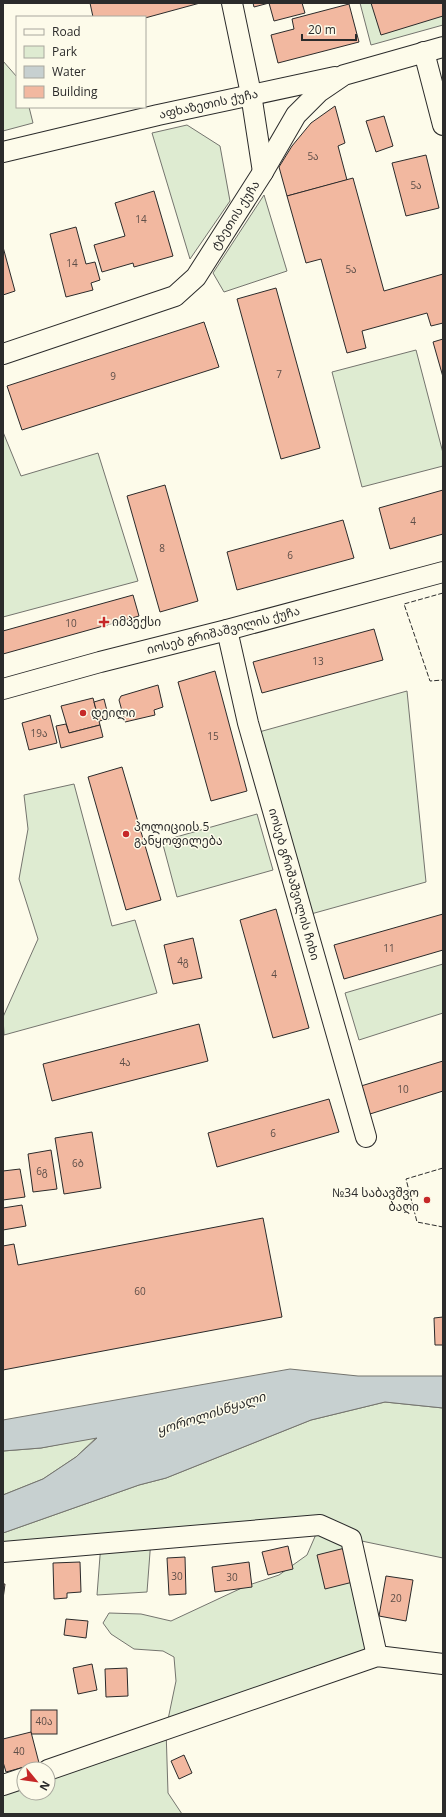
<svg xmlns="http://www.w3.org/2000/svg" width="446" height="1817" viewBox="0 0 446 1817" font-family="'Open Sans','Noto Sans Georgian',sans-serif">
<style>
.green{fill:#deebd1;stroke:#74746e}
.water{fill:#c7d0d0;stroke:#74746e}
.building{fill:#f2b8a0;stroke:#2b2b2b}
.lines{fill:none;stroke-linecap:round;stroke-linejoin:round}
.minor-casing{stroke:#2b2b2b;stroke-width:22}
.minor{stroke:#fdfbea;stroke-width:20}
.fence{stroke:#2b2b2b;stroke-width:1;stroke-dasharray:5 2;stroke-linecap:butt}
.poi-dot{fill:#c62828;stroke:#fdfbea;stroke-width:1.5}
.labels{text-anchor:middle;stroke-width:3;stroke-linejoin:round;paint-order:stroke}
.number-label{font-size:10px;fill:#5d4e48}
.street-label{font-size:12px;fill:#2b2b2b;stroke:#fdfbea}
.poi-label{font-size:12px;fill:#2b2b2b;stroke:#fdfbea;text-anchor:start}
.water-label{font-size:13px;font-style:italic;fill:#2b2b2b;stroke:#fdfbea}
</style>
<rect width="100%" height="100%" fill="#fdfbea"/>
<g class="green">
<polygon points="360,3 443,3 443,25 371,45"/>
<polygon points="3,61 17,77 17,107 29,107 33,123 3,131"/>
<polygon points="187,125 220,146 230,201 190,259 152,133"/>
<polygon points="264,195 287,271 224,292 213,273"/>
<polygon points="416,350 443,453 443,466 362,487 332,372"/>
<polygon points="3,432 21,476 98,453 138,581 3,617"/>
<polygon points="407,691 426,882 311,914 259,732"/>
<polygon points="74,784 112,926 135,920 157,993 4,1035 3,1017 38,939 19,879 28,829 24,795"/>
<polygon points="257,814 273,870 177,897 162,841"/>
<polygon points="443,964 443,1013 359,1040 345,993"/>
<polygon points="385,1402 443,1408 443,1558 352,1539 377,1656 166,1729 168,1793 182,1814 3,1814 3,1785 24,1778 24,1793 48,1793 48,1770 166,1729 176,1681 174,1657 163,1651 134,1649 111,1634 103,1623 109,1613 141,1614 171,1621 246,1586 279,1575 307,1555 320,1525 151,1539 147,1592 97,1595 101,1543 3,1552 3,1533 139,1485 166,1478 311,1420"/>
<polygon points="97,1437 76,1457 43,1479 3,1495 3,1451 41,1448"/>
</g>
<polygon class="water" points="290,1369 358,1376 443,1376 443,1408 385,1402 311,1420 166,1478 139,1485 3,1533 3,1495 43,1479 76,1457 97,1438 41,1448 3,1451 3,1420"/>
<g class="building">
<polygon points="90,3 200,3 145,18 93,17"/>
<polygon points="253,3 302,3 305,13 274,21 269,3 254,7"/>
<polygon points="371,3 443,3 443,16 381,35"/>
<polygon points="349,4 359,42 278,63 271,35 294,29 292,19"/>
<polygon points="335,106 345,143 338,146 347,180 287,196 279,167 292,146 311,123"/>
<polygon points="384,116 393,146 376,152 366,121"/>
<polygon points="426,155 439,208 406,216 392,163"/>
<polygon points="353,178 384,291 443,274 443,323 431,326 427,313 362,331 366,348 347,353 321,259 306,263 287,196"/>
<polygon points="154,191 173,256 134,267 133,263 102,272 94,245 125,236 115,203"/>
<polygon points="76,227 86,264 95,262 100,280 91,283 93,290 66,297 50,234"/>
<polygon points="3,247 15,291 3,295"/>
<polygon points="276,288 320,448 281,459 237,299"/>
<polygon points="204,322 219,367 22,430 7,386"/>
<polygon points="443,339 443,377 433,342"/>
<polygon points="165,485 198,601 160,612 127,496"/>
<polygon points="443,490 443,534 390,549 379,508"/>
<polygon points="343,520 354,558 237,590 227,552"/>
<polygon points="133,595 139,616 3,654 3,631"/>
<polygon points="374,629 383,660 262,693 253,662"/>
<polygon points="215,671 247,791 211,801 178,682"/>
<polygon points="158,685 163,707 154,710 155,715 125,722 119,700 121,696"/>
<polygon points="93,698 100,725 69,733 61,706"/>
<polygon points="104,699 109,719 99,721 94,702"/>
<polygon points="50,715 57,743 29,750 22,723"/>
<polygon points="66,724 69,733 100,725 103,737 61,748 56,726"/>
<polygon points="122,767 161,900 126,910 88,777"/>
<polygon points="276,909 309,1028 273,1038 240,920"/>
<polygon points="443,914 443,950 344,979 334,945"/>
<polygon points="193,938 202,978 173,984 164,945"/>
<polygon points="199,1024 208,1061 52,1101 43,1064"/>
<polygon points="443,1061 443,1091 370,1114 361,1086"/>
<polygon points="329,1099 339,1132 217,1167 208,1133"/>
<polygon points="92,1132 101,1188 64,1194 55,1138"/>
<polygon points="51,1150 57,1189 33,1192 28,1154"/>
<polygon points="20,1169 25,1197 3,1200 3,1171"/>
<polygon points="22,1205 26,1226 3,1230 3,1208"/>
<polygon points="263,1218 282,1317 3,1370 3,1246 14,1244 18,1265"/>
<polygon points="443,1317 443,1345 435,1345 434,1318"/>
<polygon points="288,1546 293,1569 268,1575 262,1552"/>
<polygon points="345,1548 353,1582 325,1589 317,1555"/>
<polygon points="185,1557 186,1594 169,1595 167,1558"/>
<polygon points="80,1562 81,1592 67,1593 67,1598 54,1599 53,1563"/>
<polygon points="249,1562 252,1587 215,1592 212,1567"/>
<polygon points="386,1576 413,1580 406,1621 379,1616"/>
<polygon points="3,1584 5,1584 3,1599"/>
<polygon points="66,1619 88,1621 86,1638 64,1635"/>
<polygon points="92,1664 97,1690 78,1694 73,1668"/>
<polygon points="127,1668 128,1696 106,1697 105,1669"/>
<rect x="31" y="1710" width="26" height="24"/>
<polygon points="31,1732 39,1763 6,1772 3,1762 3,1739"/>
<polygon points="184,1755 192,1773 179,1779 171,1761"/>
</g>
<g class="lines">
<defs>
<g id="minor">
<polyline points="232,3 251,94 263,172"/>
<polyline points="424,52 443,125"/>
<path id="s1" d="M3,152l155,-37 177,-38"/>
<path id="s2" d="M3,354l172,-58 21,-19 67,-105 33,-57 23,-23 25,-17 99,-28"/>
<path id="s3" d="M227,630l21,93 118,414"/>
<path id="s4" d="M3,689l97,-27 127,-32 216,-58"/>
<polyline points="3,1552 320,1525 351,1539 377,1656"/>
<polyline points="48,1770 377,1656 443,1664"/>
<polyline points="3,1785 24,1778"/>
</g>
</defs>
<use href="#minor" class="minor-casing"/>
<use href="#minor" class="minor"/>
<g class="fence">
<polyline points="443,593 404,604 430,681 443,680"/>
<polyline points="443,1168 406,1179 417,1222 443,1227"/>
</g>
</g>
<g class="poi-dot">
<path d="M102 616h4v4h4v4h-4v4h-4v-4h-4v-4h4z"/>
<circle cx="83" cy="713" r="4"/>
<circle cx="126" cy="834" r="4"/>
<circle cx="427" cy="1200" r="4"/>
</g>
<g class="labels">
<g class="number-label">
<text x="313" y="160">5ა</text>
<text x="416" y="189">5ა</text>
<text x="141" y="223">14</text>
<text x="72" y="267">14</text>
<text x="351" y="273">5ა</text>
<text x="279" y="378">7</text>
<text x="113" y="380">9</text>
<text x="413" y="525">4</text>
<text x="162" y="552">8</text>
<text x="290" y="559">6</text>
<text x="71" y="627">10</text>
<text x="318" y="665">13</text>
<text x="39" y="737">19ა</text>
<text x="213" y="740">15</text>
<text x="389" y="952">11</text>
<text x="183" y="965">4გ</text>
<text x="274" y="978">4</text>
<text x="125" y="1066">4ა</text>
<text x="403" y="1093">10</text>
<text x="273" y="1137">6</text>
<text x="78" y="1167">6ბ</text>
<text x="42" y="1175">6გ</text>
<text x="140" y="1295">60</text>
<text x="177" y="1580">30</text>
<text x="232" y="1581">30</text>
<text x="396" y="1602">20</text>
<text x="44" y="1725">40ა</text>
<text x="19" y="1755">40</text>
</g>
<g class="street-label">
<text dy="4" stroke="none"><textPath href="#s1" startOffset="211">აფხაზეთის ქუჩა</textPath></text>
<text dy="4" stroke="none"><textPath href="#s2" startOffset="283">ტბეთის ქუჩა</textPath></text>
<text dy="4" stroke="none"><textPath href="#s4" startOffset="228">იოსებ გრიშაშვილის ქუჩა</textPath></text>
<text dy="4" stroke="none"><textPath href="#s3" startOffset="263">იოსებ გრიშაშვილის ჩიხი</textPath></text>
</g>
<g class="poi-label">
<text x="112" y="626">იმპექსი</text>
<text x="91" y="717">დეილი</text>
<text x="134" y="831">პოლიციის 5<tspan x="134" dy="14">განყოფილება</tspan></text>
<text x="419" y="1197" text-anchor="end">№34 საბავშვო<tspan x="419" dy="14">ბაღი</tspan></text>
</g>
<g class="water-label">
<text transform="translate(211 1413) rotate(-18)" y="5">ყოროლისწყალი</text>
</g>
</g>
<rect width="446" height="1817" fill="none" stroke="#2b2b2b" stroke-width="8"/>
<rect x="16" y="16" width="130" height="92" fill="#fdfbea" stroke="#a9a89e"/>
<rect x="24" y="29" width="20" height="6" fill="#fdfbea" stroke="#a9a89e"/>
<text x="52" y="36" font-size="12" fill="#2b2b2b">Road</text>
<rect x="24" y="46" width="20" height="12" fill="#deebd1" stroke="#a9a89e"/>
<text x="52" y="56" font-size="12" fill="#2b2b2b">Park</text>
<rect x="24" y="66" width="20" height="12" fill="#c7d0d0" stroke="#a9a89e"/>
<text x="52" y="76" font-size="12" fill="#2b2b2b">Water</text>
<rect x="24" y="86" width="20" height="12" fill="#f2b8a0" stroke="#a9a89e"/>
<text x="52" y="96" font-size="12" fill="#2b2b2b">Building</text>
<g transform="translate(36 1781) rotate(119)"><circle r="19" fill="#fdfbea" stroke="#a9a89e"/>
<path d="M0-3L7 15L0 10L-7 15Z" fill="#c62828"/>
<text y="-6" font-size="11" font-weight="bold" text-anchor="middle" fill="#2b2b2b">N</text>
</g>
<path d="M302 34v6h54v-6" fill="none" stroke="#2b2b2b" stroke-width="2"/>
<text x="308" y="34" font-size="12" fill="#2b2b2b" stroke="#fdfbea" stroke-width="3" paint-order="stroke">20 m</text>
</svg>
